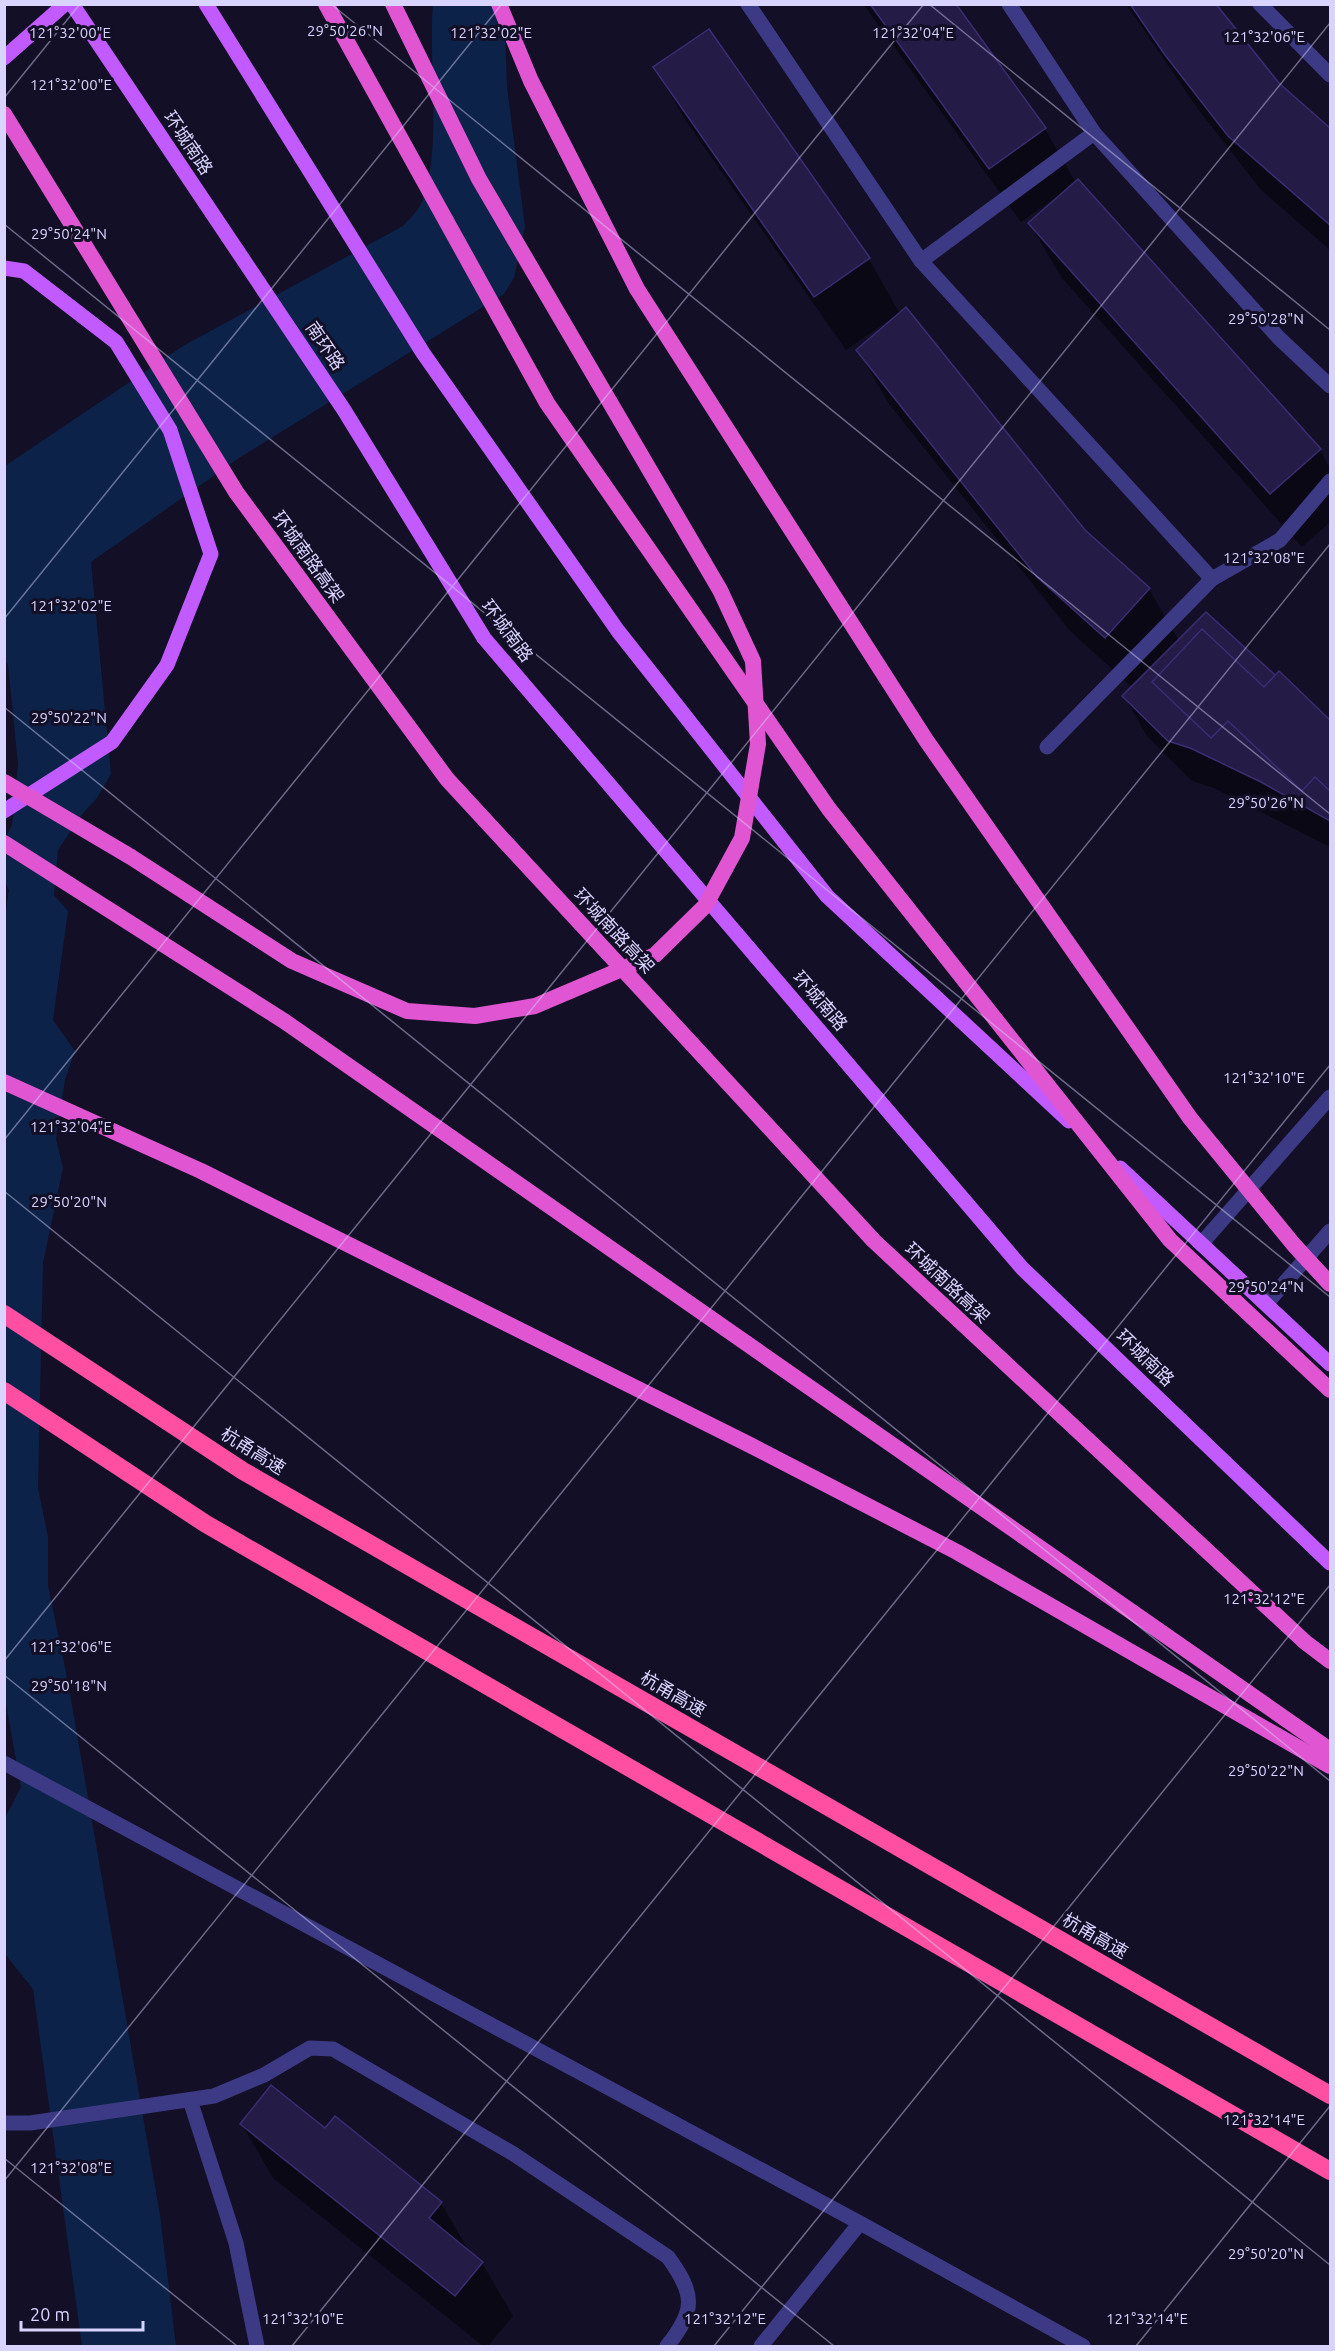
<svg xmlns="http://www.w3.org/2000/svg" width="1335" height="2351" viewBox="0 0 1335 2351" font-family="Ubuntu,'Noto Sans SC',sans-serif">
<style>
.water{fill:#0c2248}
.shadow{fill:#0007}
.building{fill:#241b47;stroke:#3b2d73;stroke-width:1.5}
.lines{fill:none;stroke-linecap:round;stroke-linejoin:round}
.service{stroke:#3d3a85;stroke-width:15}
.minor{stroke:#3d3a85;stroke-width:15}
.primary{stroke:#c25bff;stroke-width:15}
.trunk{stroke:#e055d1;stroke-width:16}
.motorway{stroke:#ff4fa3;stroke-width:18}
.ticks{fill:none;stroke:#d9d4ff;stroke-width:1.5;stroke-opacity:0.45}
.labels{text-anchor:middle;stroke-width:6;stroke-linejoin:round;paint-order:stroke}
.street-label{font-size:18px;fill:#d9d4ff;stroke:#130f26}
.ticks-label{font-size:15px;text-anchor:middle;fill:#d9d4ff;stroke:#130f26;stroke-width:6;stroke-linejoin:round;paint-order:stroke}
</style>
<rect width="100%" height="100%" fill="#130f26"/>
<path class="water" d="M433,5h71l3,82 18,140 -11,51 -10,16 -265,164 -148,104 20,212 -14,24 -13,14 -26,38 -4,45 14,16 -15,109 22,31 -10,29 -9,59 7,29 -20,95 -5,225 10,49v49l20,96 92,533 16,131h-94l-49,-357 -28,-35v-136l16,-31 -17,-94v-770l5,-33 -4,-8 -1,-41 8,-16 6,-61 -10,-99 -3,-5v-194l178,-120 220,-120c6,-7 14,-14 18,-22 22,-51 7,-141 12,-199z"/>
<g class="shadow">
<polygon points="863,4 954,4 1045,129 1076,183 1078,181 1320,450 1330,469 1330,522 1302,547 1061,277 1030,224 1060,197 1059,195 1021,222"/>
<polygon points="1126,4 1214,4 1278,84 1330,130 1330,250 1261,190 1198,109"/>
<polygon points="709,31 869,259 900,314 1084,531 1149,589 1179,641 1276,677 1279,673 1330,722 1330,847 1214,788 1192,781 1147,736 1124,696 1132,687 1070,631 889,404 858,350 893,320 892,318 846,350 686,121 655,68"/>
<polygon points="242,2124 325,2130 441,2203 470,2253 482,2263 513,2316 488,2346 483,2346 273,2178"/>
</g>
<g class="building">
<polygon points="870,4 956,4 1046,128 989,169"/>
<polygon points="1130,4 1216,4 1279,83 1330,128 1330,225 1228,136 1165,55"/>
<polygon points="709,29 870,258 814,297 653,67"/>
<polygon points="1078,179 1321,449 1270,494 1028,223"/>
<polygon points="906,307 1085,530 1150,588 1105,638 1037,577 856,350"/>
<polygon points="1206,612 1330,725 1330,821 1261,782 1190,748 1168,741 1122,696"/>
<polygon points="1202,629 1264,687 1279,671 1330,720 1330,791 1315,777 1302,791 1228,721 1211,738 1152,682"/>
<polygon points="271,2085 325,2128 335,2116 442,2202 429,2218 483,2262 455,2296 240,2124"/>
</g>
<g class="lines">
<g class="service">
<polyline points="748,4 921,261 1212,579"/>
<polyline points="1009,4 1094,133 1279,338 1330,386"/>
<polyline points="1260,4 1330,75"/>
<polyline points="921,261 1094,133"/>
<polyline points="1047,747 1212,579 1280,540 1330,481"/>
<polyline points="1201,1244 1330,1097"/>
<polyline points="1266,1304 1330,1231"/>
<polyline points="190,2100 236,2243 257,2346"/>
<path d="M4,2123h26l184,-27 50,-21 46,-27 23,1 179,104 156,104c27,37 28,53 -1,89"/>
</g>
<g class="minor">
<polyline points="4,1763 860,2223"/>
<polyline points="761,2346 860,2223 1083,2346"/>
</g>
<g class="primary">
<polyline points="72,4 344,410 484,638 1022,1268 1330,1563"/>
<polyline points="206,4 423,353 618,631 827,896 1069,1121"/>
<polyline points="4,58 65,4"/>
<polyline points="4,268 24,271 116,342 170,430 211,554 167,665 112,742 4,811"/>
<polyline points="1120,1168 1330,1364"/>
</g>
<g class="trunk">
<polyline points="326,4 547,403 829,809 1170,1240 1330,1390"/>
<polyline points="499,4 531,81 637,289 926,740 1190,1118 1294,1245 1330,1284"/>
<polyline points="4,114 236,492 447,779 874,1241 1305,1642 1330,1661"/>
<polyline points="4,782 131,857 292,961 407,1011 475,1016 535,1006 655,955 705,906 742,838 758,744 753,661 720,590 479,179 393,4"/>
<polyline points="4,843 284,1021 1330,1750"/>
<polyline points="4,1082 201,1171 750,1445 957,1552 1330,1766"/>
</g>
<g class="motorway">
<polyline points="4,1314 243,1471 1330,2095"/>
<polyline points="4,1391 206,1524 1330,2171"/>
</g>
</g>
<path class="ticks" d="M331,4l999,810M929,4l401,326M4,98l76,-94M4,224l1326,1073M4,619l498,-615M4,707l1326,1074M4,1140l920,-1136M4,1191l1326,1074M4,1661l1326,-1638M4,1675l830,671M4,2158l233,188M4,2181l1326,-1637M292,2346l1038,-1281M714,2346l616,-761M1136,2346l194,-240"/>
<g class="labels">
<g class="street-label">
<text transform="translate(188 143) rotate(56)" y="6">环城南路</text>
<text transform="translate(325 346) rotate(56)" y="6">南环路</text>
<text transform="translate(308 557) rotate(54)" y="6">环城南路高架</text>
<text transform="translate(507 631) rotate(53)" y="6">环城南路</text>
<text transform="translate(614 931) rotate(47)" y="6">环城南路高架</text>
<text transform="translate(820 1001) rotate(49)" y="6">环城南路</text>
<text transform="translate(947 1283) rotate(43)" y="6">环城南路高架</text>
<text transform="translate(1145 1358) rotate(44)" y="6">环城南路</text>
<text transform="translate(253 1451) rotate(32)" y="6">杭甬高速</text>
<text transform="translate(673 1694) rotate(30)" y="6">杭甬高速</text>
<text transform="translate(1095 1936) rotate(30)" y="6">杭甬高速</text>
</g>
</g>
<g class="ticks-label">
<text x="345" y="36">29°50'26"N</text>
<text x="70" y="38">121°32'00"E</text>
<text x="491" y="38">121°32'02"E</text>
<text x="913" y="38">121°32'04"E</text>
<text x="1264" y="42">121°32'06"E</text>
<text x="71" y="90">121°32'00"E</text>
<text x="69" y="239">29°50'24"N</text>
<text x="1266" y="324">29°50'28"N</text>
<text x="1264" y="563">121°32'08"E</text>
<text x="71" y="611">121°32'02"E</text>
<text x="69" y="723">29°50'22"N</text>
<text x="1266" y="808">29°50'26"N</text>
<text x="1264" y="1083">121°32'10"E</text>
<text x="71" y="1132">121°32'04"E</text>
<text x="69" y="1207">29°50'20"N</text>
<text x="1266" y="1292">29°50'24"N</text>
<text x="1264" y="1604">121°32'12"E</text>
<text x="71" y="1652">121°32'06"E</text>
<text x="69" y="1691">29°50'18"N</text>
<text x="1266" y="1776">29°50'22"N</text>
<text x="1264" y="2125">121°32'14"E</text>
<text x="71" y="2173">121°32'08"E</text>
<text x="1266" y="2259">29°50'20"N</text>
<text x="303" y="2324">121°32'10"E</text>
<text x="725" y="2324">121°32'12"E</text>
<text x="1147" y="2324">121°32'14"E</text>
</g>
<rect width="1335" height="2351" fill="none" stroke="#d9d4ff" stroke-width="12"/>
<path d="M21 2321v9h122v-9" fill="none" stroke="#d9d4ff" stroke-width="3"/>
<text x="30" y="2321" font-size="18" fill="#d9d4ff" stroke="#130f26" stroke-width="4.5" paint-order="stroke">20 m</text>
</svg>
